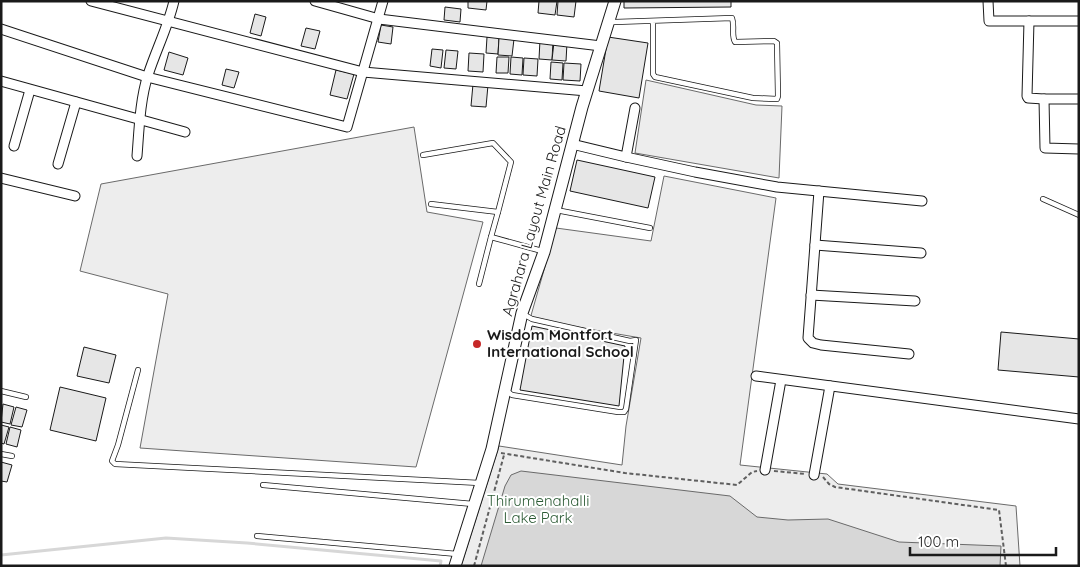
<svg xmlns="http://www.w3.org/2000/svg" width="1080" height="567" viewBox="0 0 1080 567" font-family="Quicksand,sans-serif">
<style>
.built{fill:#ededed;stroke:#6a6a6a}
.water{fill:#d7d7d7;stroke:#6a6a6a}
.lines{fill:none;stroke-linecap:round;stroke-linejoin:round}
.stream{stroke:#d7d7d7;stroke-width:3}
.building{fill:#e6e6e6;stroke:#1a1a1a}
.service-casing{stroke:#1a1a1a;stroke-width:6}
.minor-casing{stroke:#1a1a1a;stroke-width:11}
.tertiary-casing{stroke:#1a1a1a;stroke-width:13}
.path{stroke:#5f5f5f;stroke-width:2;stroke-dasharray:4 2.5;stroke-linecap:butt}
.service{stroke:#fff;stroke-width:4.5}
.minor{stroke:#fff;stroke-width:9}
.tertiary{stroke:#fff;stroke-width:11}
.poi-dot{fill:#c62828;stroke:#fff;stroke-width:2}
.labels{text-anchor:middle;stroke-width:4;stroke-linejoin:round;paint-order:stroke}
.street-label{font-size:15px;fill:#1a1a1a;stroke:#fff}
.poi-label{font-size:15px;font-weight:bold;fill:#1a1a1a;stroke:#fff;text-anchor:start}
.park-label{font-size:15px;fill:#2b5a34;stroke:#fff}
</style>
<rect width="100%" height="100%" fill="#fff"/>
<g class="built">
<polygon points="646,80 756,105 782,106 779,178 635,153"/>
<polygon points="414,127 427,212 483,222 416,467 140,448 168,294 80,271 101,184"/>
<polygon points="664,176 776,198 740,465 827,474 838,484 1016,506 1020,566 461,566 499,446 622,465 626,426 641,338 530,319 556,228 651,241"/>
</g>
<polygon class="water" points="521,471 730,496 757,517 788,520 828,519 899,542 1001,546 1000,566 481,566 505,486 511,475"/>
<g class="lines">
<polyline class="stream" points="1,555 166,538 247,543 441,561 440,566"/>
</g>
<g class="building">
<polygon points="468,1 487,1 486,10 468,8"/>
<polygon points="539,1 557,1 555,15 538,13"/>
<polygon points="558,1 576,1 574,17 557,15"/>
<polygon points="624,1 731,1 731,7 624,8"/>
<polygon points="445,7 461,9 460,22 444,20"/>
<polygon points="255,14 266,17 261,36 250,33"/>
<polygon points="381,25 393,27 391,44 378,42"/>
<polygon points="306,28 320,31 315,49 301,46"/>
<polygon points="487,37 499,37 498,54 486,53"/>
<polygon points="608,37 648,43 639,98 599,91"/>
<polygon points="499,38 514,39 512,56 498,55"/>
<polygon points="540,40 553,41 552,60 539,59"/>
<polygon points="554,42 567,43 566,61 552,60"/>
<polygon points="432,49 443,50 441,68 430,66"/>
<polygon points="446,50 458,51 456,69 444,68"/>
<polygon points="169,52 188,58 183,75 164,70"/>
<polygon points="469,53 484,54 483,72 468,71"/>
<polygon points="497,57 509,57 508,73 496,73"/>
<polygon points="511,57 523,58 522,75 510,74"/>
<polygon points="524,58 538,59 537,76 523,75"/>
<polygon points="551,62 563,63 562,80 550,79"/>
<polygon points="564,63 581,64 580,81 563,80"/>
<polygon points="226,69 239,72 234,88 222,85"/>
<polygon points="336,70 354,74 347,99 330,95"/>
<polygon points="473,84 488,85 486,107 471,106"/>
<polygon points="577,160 655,177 648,208 570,191"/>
<polygon points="532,326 625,346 619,406 520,390"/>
<polygon points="1001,332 1079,339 1079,377 998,370"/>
<polygon points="84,347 116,355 109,383 77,376"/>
<polygon points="60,387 106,398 96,441 50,430"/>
<polygon points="3,404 14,407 10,424 1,422"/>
<polygon points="16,407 27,410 22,427 11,425"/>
<polygon points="1,425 9,427 4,444 1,443"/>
<polygon points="10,427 21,430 17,447 6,444"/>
<polygon points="1,462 12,465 7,482 1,481"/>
</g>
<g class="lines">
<defs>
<g id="service">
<path d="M610,22h5l117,-4c3,8 -1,17 3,24l39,-1 3,2 1,53 -1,3 -24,-1 -98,-21 -2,-3v-53"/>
<polyline points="423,155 493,143 511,162 498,212"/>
<polyline points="1043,199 1079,215"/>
<polyline points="431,204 498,212 491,237 542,251"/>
<polyline points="556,210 650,228"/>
<polyline points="479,284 491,237"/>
<polyline points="138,370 118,445 112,461 115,464 480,483"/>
<polyline points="1,391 26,397"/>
<polyline points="507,391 512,395 618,412 624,412 626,409 636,340 630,341 532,319 523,314"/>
<polyline points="1,454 12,456"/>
<polyline points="263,485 473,504"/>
<polyline points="257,536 457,554"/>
</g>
<g id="minor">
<polyline points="91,1 363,72 587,91"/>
<polyline points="315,1 379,19 601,46"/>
<polyline points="988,1 989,21 1079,21"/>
<polyline points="1029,21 1027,96 1028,98 1044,99"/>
<polyline points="1,29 147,77 347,127 383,1"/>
<polyline points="1,81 185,132"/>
<polyline points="1079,99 1044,99 1045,148 1079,149"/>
<polyline points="572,144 626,157 635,108"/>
<polyline points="14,146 30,90"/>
<path d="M137,156c2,-25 3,-57 11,-81 8,-25 20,-48 26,-74"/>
<polyline points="626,157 695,172 777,187 922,201"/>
<polyline points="58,164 76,102"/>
<polyline points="1,178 75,196"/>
<polyline points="819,191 808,338 813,343 821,345 909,354"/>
<polyline points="815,245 921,253"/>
<polyline points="811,295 915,301"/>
<polyline points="756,376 1079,419"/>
<polyline points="765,470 781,380"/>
<polyline points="814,475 830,386"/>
</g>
<polyline id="tertiary" points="455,566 492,449 522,313 544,252 582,107 615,1"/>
</defs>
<use href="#service" class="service-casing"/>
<use href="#minor" class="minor-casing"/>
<use href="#tertiary" class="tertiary-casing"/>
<g class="path">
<polyline points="501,453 625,473 737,485 752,472 757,471"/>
<polyline points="774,471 806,474"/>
<polyline points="823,477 829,484 835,487 999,510 1006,566"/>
<polyline points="474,566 504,455"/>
</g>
<use href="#service" class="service"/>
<use href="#minor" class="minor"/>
<use href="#tertiary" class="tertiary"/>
</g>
<circle class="poi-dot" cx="477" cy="344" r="5"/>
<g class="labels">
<g class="street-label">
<text transform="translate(534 221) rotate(-74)" y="5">Agrahara Layout Main Road</text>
</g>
<g class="poi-label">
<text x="487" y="340">Wisdom Montfort<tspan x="487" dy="17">International School</tspan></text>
</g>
<g class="park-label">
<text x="538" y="506">Thirumenahalli<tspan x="538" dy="17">Lake Park</tspan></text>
</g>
</g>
<rect width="1080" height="567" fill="none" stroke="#1a1a1a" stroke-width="5"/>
<path d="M910 547v8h146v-8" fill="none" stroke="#1a1a1a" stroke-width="2.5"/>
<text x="918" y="547" font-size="15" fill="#1a1a1a" stroke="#ffffff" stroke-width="4" paint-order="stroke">100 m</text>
</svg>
